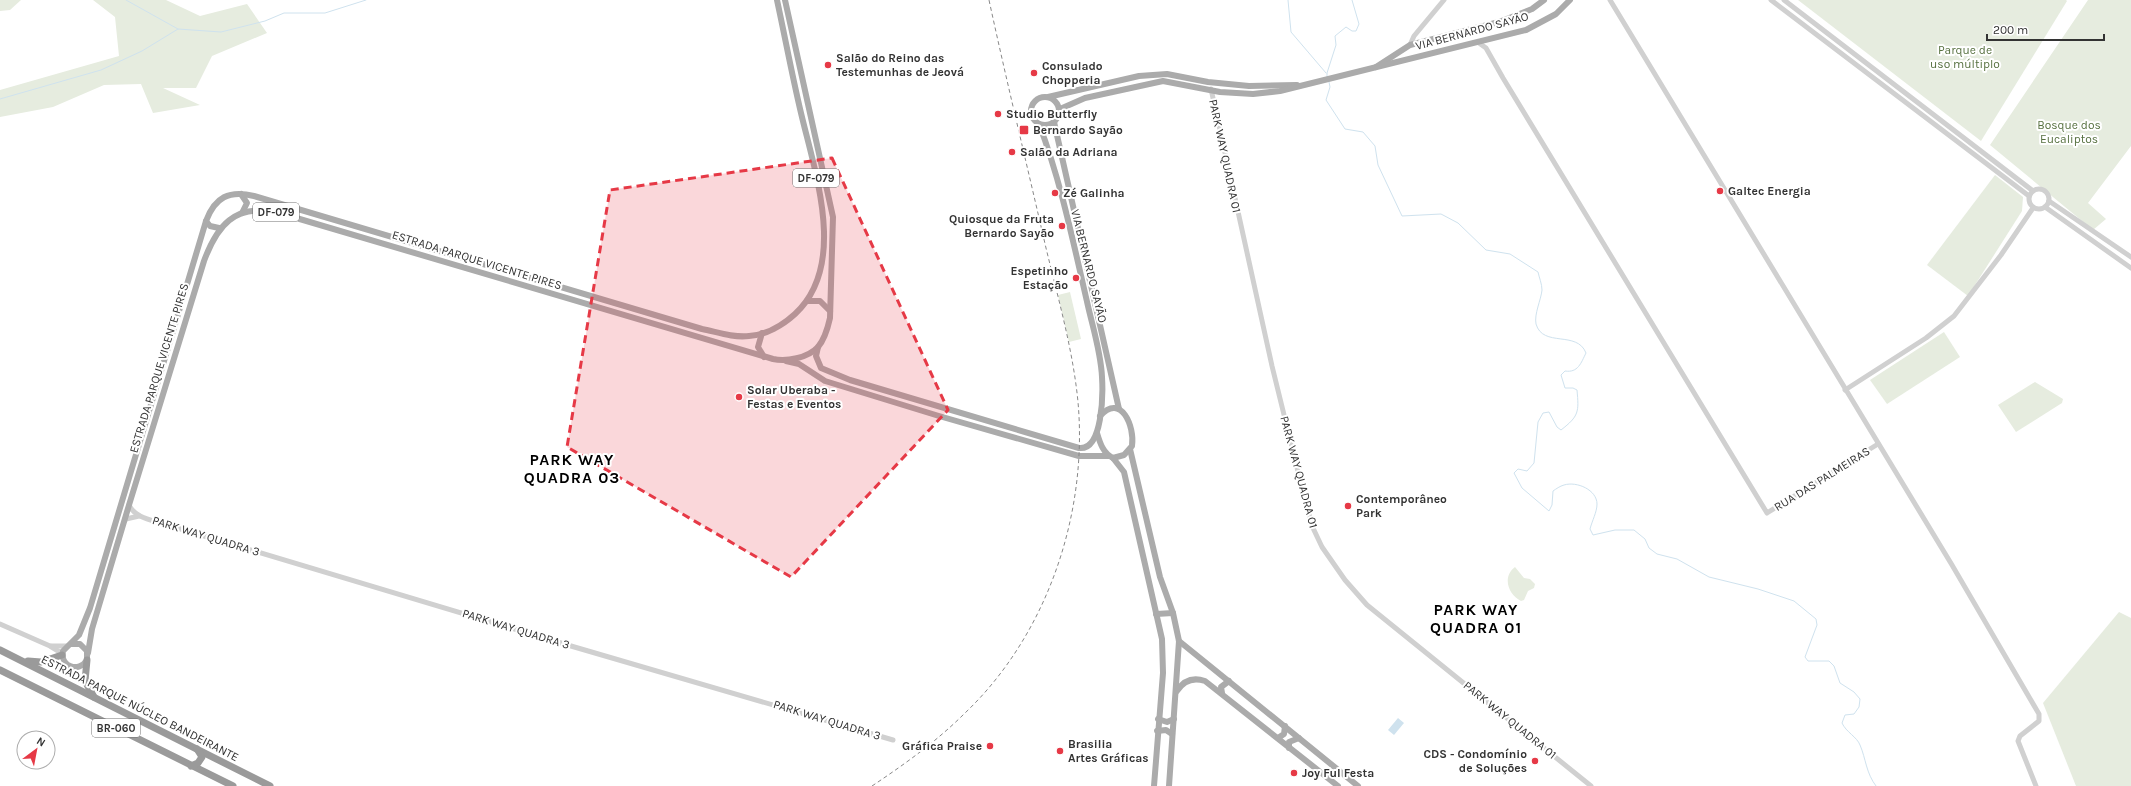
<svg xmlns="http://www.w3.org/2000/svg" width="2131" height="786" viewBox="0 0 2131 786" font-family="Karla,sans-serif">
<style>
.green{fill:#e6ecdf}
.water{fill:#cfe2ee}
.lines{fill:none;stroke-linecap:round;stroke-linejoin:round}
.stream{stroke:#cfe2ee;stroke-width:1}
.minor{stroke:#d0d0d0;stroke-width:5}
.major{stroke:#ababab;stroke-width:6}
.highway{stroke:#9a9a9a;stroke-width:7}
.rail{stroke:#888;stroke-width:1;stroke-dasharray:4 3;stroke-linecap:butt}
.marked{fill:#e63946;fill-opacity:0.2;stroke:#e63946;stroke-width:3;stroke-dasharray:8 5;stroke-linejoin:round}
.poi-dot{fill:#e63946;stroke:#fff;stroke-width:1.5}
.labels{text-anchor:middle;stroke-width:4;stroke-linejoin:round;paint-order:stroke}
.shield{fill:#fff;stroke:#707070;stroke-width:1}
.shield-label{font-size:11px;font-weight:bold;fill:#333}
.street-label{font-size:12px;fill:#333;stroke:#fff}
.park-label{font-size:12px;fill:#56703f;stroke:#fff}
.poi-label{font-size:12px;font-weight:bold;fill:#333;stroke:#fff;text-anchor:start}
.district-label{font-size:16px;font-weight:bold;letter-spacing:1px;fill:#000;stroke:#fff}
</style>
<rect width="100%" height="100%" fill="#fff"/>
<g class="green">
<polygon points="0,0 21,0 10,10 0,11"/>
<polygon points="93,0 166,0 200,16 247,4 267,33 212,56 196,88 163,88 200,105 153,113 141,84 104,85 53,107 0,117 0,90 119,56 115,17"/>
<polygon points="1798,0 2066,0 2067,1 1981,141"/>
<polygon points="2088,0 2131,0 2131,146 2088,203 2106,219 2093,230 1990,145"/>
<polygon points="1995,175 2023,197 2022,211 1968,296 1927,265"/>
<polygon points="1070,292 1081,339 1069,342 1058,295"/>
<polygon points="1944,332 1960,357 1887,404 1870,380"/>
<polygon points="2035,382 2063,399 2062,403 2016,432 1998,405"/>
<path d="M1515,567l9,11 6,1 5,5 -1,4 -6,3 -4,9 -3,1c-13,-7 -19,-24 -6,-34z"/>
<polygon points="2119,612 2131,618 2131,786 2076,786 2043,703"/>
</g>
<polygon class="water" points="1398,718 1404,723 1394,735 1388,730"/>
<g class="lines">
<g class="stream">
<polyline points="126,0 178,29"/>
<polyline points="1288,0 1291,32 1326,73"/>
<polyline points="1327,77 1327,73 1336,45 1335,36 1346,27 1352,31 1356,31 1359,24 1352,0"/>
<path d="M1329,82l1,5 -4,13 19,29 18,3 12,14 3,19 24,51 39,-2 17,9 28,27 24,4 28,18c1,5 4,12 4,18 -1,10 -8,24 -6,34 7,24 41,6 50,29 -5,10 -8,20 -21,18l-4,4 4,13h8l4,2c2,22 2,26 -16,40l-4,-3 -8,-15 -6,1 -5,9 -4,41 -7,8 -9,-2 -4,4 8,15 27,23 3,-6 1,-14c3,-2 7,-5 11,-6 13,-4 33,5 33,19 0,8 -5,17 -7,25l3,6 22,-5h19l11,9 4,9 8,6 20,5 32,18 49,12 36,12 22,18 1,6 -12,32 3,4h21l5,5 6,17 14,9 6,7 -1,8 -5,7 -9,1 -3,8c4,9 15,14 18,22 6,14 6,28 16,41"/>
<polyline points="0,99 101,70 142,51 178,29 221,32 265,21 284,13 325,13 366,0"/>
</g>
<g class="minor">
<polyline points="1610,0 1952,565 2039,714 2039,721 2020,736 2018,741 2036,786"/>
<polyline points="1771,0 2029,196"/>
<polyline points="1784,0 2033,191"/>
<polyline points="1479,43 1486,48 1503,78 1767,513 1878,444"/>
<polyline points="1410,45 1414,36 1444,0"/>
<polyline points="1211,89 1272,366 1305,500 1313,528 1322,547 1345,580 1367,605 1591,786"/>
<circle cx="2039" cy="199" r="10"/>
<polyline points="2049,201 2131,257"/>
<polyline points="2045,207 2131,268"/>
<polyline points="1845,390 1926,338 1954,316 2001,255 2033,208"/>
<path d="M129,505c6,13 23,15 35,19l407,122 322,94"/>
<polyline points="126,519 139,516"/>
<polyline points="0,624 50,646 63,654"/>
<polyline points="51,646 68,646"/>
</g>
<g class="major">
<polyline points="1376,67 1410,45 1499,22 1532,9 1544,0"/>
<circle cx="1045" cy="111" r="14"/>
<polyline points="1048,97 1139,76 1167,74 1208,82 1249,86 1297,85"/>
<polyline points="1060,109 1085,98 1163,81 1220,92 1253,94 1280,91 1526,30 1556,14 1570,0"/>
<polyline points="1054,122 1119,409"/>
<polyline points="241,194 247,203 242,213"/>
<polyline points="206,221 210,226 219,228"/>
<polyline points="807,301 820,301 830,311"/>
<polyline points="762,333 758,347 764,357"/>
<path d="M818,347l-2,9 5,12 29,12 229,68c24,3 24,-55 23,-71 -1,-24 -9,-49 -14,-71 -14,-60 -27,-125 -49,-182"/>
<polyline points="786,361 799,364 825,381 939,416 1079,456 1109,456"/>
<path d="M1097,433c3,10 6,20 16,25l11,-3 8,-9c3,-19 -11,-54 -32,-30"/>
<polyline points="1130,449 1160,577 1173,613 1179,641 1169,786"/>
<polyline points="1113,458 1124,472 1162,639 1163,673 1154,786"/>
<polyline points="1156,614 1173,613"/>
<polyline points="1179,641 1358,786"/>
<path d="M71,644h9l7,7v9c-8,13 -27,7 -24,-9l16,-16 11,-27 116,-387c9,-24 23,-31 48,-25l448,133c15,3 31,9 47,7 17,-1 34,-11 46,-22 53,-49 20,-141 6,-201 -9,-38 -16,-76 -24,-113"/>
<path d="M88,653l4,-24 37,-124 75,-244c13,-35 30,-57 72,-49l497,147c13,3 35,-1 45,-12 6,-7 10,-20 12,-29l3,-101 -48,-217"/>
<path d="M1177,691c7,-11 16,-14 28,-10l133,105"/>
<polyline points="1222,693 1221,687 1229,681"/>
<polyline points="1158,719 1167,722 1174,719"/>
<polyline points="1157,731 1166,730 1172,734"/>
<polyline points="1278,738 1284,734 1285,726"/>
<polyline points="1289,748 1289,742 1299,738"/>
</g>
<g class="highway">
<polyline points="0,650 270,786"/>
<polyline points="87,660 85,681 94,697"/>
<polyline points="28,661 41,662 62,655"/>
<polyline points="0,670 233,786"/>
<polyline points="191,766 198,763 202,757 197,749"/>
</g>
<path class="rail" d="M872,786c33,-22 65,-45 93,-73 82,-78 123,-199 113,-311 -5,-52 -20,-104 -32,-154 -19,-83 -39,-165 -57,-248"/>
</g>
<path class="marked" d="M832,158l116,252 -157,167 -224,-130 43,-257z"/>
<g class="poi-dot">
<circle cx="828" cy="65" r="4"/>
<circle cx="1034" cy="73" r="4"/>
<circle cx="998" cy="114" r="4"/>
<rect x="1019" y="125" width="10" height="10" rx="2"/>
<circle cx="1012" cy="152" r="4"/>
<circle cx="1720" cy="191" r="4"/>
<circle cx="1055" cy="193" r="4"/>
<circle cx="1062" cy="226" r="4"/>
<circle cx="1076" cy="278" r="4"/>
<circle cx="739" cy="397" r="4"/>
<circle cx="1348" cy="506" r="4"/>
<circle cx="990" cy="746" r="4"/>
<circle cx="1060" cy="751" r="4"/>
<circle cx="1535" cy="761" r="4"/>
<circle cx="1294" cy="773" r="4"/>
</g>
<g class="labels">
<g class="shield">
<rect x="793" y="169" width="46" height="18" rx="3"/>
<rect x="253" y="203" width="46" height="18" rx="3"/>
<rect x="92" y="719" width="48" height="18" rx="3"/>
</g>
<g class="shield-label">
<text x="816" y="182">DF-079</text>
<text x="276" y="216">DF-079</text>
<text x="116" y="732">BR-060</text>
</g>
<g class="street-label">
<text transform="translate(1472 31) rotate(-15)" y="4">VIA BERNARDO SAYÃO</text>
<text transform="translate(1225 156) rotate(78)" y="4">PARK WAY QUADRA 01</text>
<text transform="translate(477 260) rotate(17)" y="4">ESTRADA PARQUE VICENTE PIRES</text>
<text transform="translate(1089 266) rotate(76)" y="4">VIA BERNARDO SAYÃO</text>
<text transform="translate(159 368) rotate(-73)" y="4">ESTRADA PARQUE VICENTE PIRES</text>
<text transform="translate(1299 472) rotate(75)" y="4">PARK WAY QUADRA 01</text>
<text transform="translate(1822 479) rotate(-32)" y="4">RUA DAS PALMEIRAS</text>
<text transform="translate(206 536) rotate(17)" y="4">PARK WAY QUADRA 3</text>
<text transform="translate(516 629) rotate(17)" y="4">PARK WAY QUADRA 3</text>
<text transform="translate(140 708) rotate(27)" y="4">ESTRADA PARQUE NÚCLEO BANDEIRANTE</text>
<text transform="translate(827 720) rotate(17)" y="4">PARK WAY QUADRA 3</text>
<text transform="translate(1510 720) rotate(39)" y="4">PARK WAY QUADRA 01</text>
</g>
<g class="park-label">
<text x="1965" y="54">Parque de<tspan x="1965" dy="14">uso múltiplo</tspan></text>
<text x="2069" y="129">Bosque dos<tspan x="2069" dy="14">Eucaliptos</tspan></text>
</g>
<g class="poi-label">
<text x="836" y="62">Salão do Reino das<tspan x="836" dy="14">Testemunhas de Jeová</tspan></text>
<text x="1042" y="70">Consulado<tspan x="1042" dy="14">Chopperia</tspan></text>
<text x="1006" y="118">Studio Butterfly</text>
<text x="1033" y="134">Bernardo Sayão</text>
<text x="1020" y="156">Salão da Adriana</text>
<text x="1728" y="195">Galtec Energia</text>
<text x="1063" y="197">Zé Galinha</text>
<text x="1054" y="223" text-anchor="end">Quiosque da Fruta<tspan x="1054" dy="14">Bernardo Sayão</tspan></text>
<text x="1068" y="275" text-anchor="end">Espetinho<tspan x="1068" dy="14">Estação</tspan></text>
<text x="747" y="394">Solar Uberaba -<tspan x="747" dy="14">Festas e Eventos</tspan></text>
<text x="1356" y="503">Contemporâneo<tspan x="1356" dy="14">Park</tspan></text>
<text x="1068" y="748">Brasilia<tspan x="1068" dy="14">Artes Gráficas</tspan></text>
<text x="982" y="750" text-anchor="end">Gráfica Praise</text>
<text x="1527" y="758" text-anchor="end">CDS - Condomínio<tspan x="1527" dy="14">de Soluções</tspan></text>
<text x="1302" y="777">Joy Ful Festa</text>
</g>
<g class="district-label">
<text x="572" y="465">PARK WAY<tspan x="572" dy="18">QUADRA 03</tspan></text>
<text x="1476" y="615">PARK WAY<tspan x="1476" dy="18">QUADRA 01</tspan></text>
</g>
</g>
<g transform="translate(36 750) rotate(32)"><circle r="19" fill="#ffffff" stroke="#adadad"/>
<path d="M0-3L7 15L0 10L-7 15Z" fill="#e63946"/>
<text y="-6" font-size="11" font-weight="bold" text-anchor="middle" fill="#333333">N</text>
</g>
<path d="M1987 34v6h117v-6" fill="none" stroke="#333333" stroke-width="2"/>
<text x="1993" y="34" font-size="12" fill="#333333" stroke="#ffffff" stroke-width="3" paint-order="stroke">200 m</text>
</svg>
